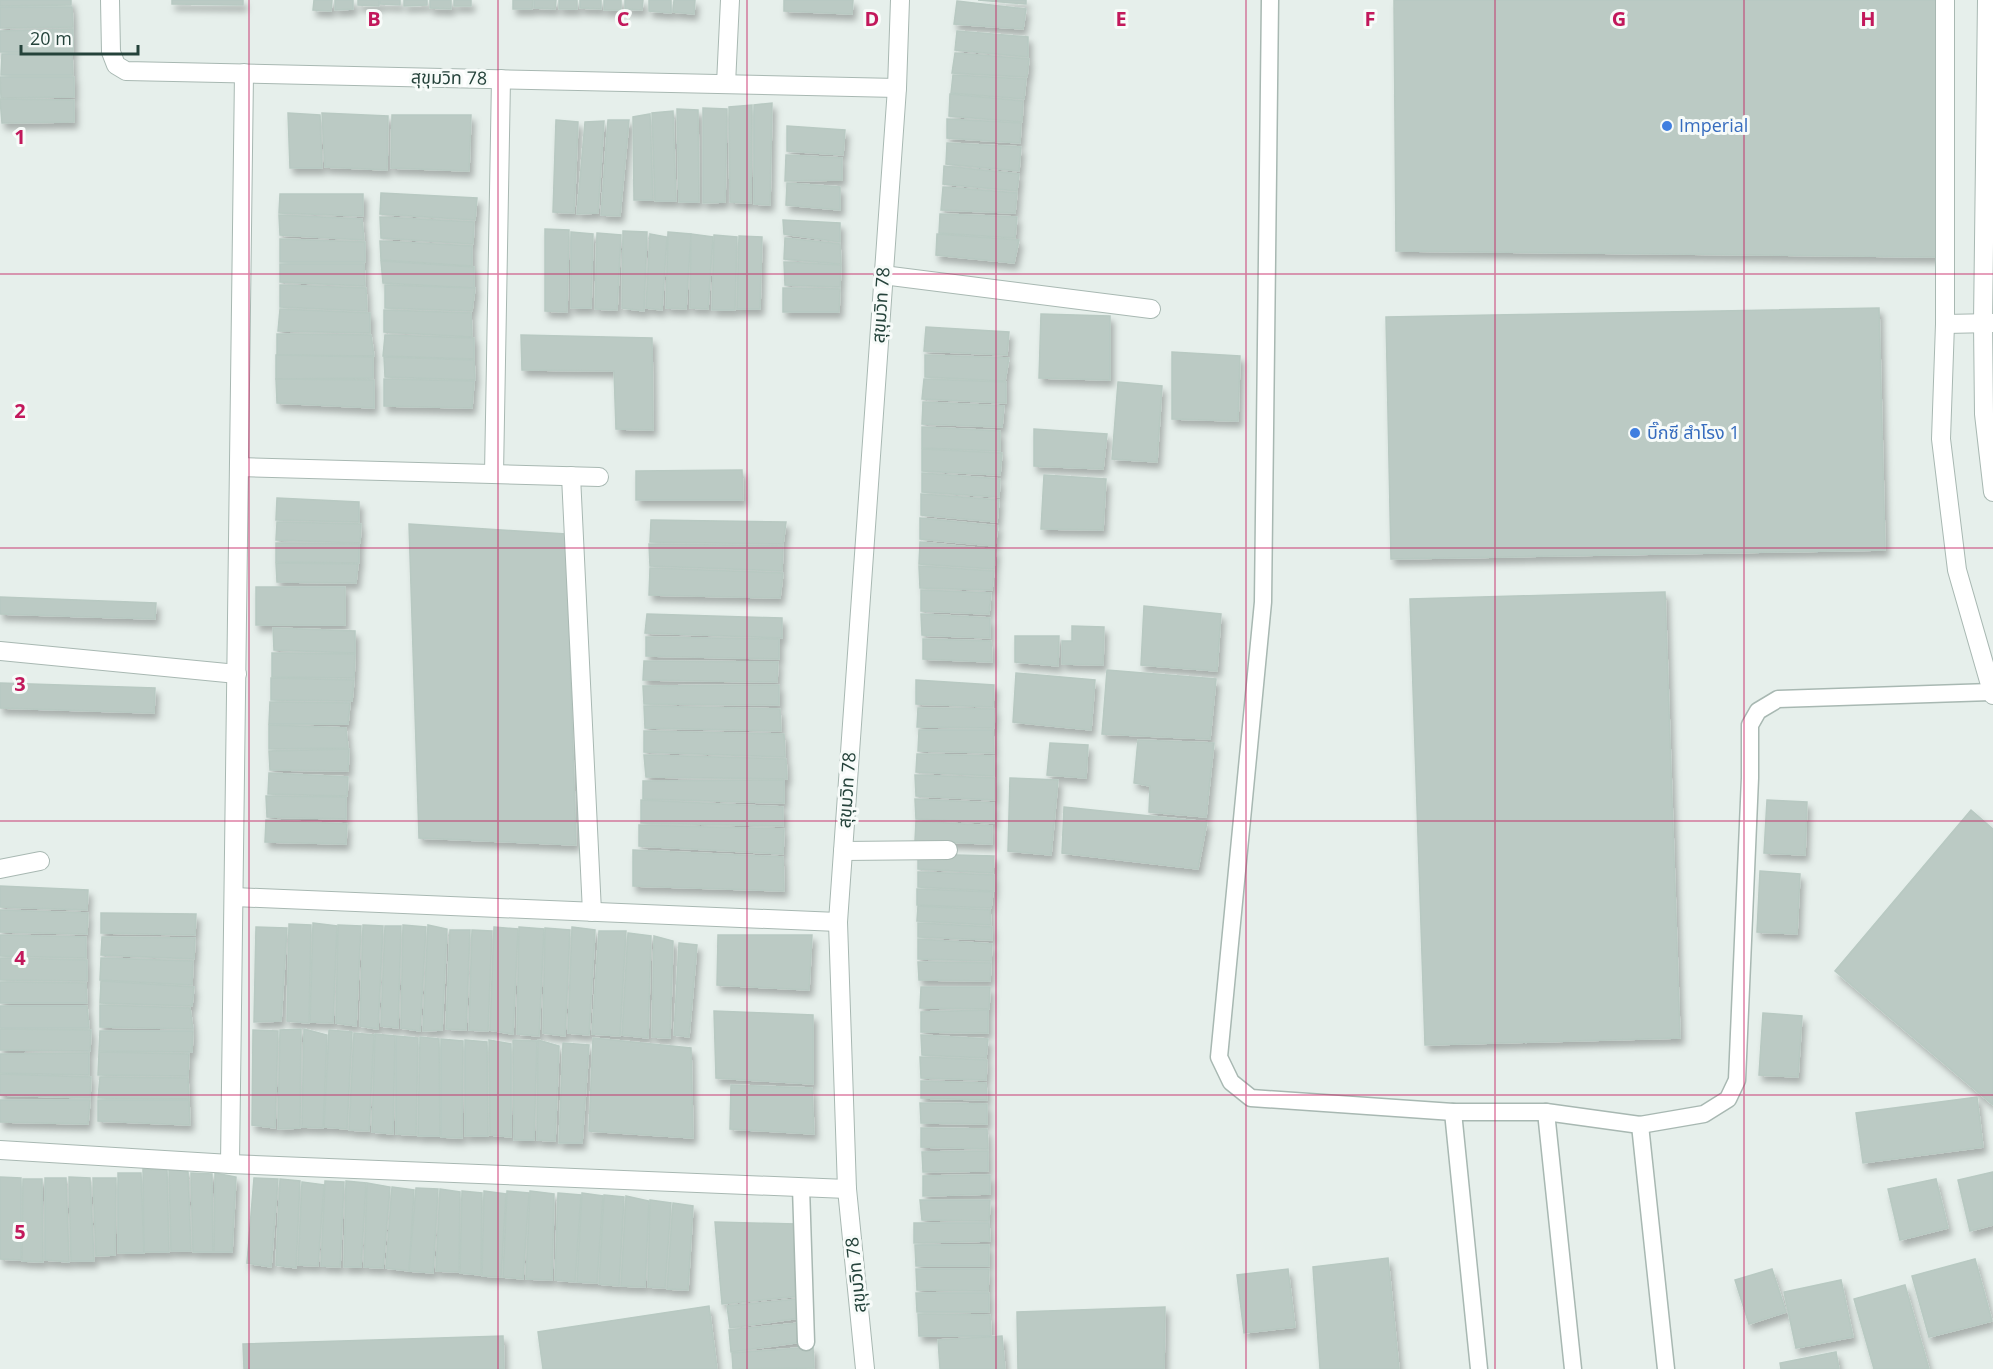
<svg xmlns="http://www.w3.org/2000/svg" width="1993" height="1369" viewBox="0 0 1993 1369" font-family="'Open Sans','Noto Sans Thai',sans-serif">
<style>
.building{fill:#bbcac4;stroke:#b8c9c2;stroke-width:1.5;filter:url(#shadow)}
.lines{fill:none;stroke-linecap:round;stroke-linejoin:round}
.service-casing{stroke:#a8b8b2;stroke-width:19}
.minor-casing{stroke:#a8b8b2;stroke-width:20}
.service{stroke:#fff;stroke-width:16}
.minor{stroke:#fff;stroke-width:18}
.grid{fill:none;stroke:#c2185b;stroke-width:1.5;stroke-opacity:0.55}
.shop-dot{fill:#3f7fe0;stroke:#f7fbf9;stroke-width:2}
.labels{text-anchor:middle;stroke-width:6;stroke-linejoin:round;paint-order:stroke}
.street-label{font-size:18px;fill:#24423a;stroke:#f7fbf9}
.shop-label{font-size:18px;fill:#366cbe;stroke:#f7fbf9;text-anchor:start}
.grid-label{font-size:20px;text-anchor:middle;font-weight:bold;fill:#c2185b;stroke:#f7fbf9;stroke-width:6;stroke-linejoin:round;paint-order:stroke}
</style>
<defs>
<filter id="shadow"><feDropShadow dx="3.5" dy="6" stdDeviation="3" flood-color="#0004"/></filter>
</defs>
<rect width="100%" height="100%" fill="#e6efeb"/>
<g class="building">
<polygon points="0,0 71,0 71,5 0,6"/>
<polygon points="172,0 243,0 243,5 172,4"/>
<polygon points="314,0 332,0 331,11 313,10"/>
<polygon points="335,0 353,0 353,9 335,10"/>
<polygon points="358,0 379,0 379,6 358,5"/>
<polygon points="380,0 400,0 400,5 380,4"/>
<polygon points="404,0 427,0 427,5 404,6"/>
<polygon points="430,0 451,0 451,9 430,8"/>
<rect x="454" y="0" width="17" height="6"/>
<polygon points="513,0 533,0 532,9 513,9"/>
<polygon points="534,0 556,0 555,9 534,8"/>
<rect x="559" y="0" width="18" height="9"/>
<polygon points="580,0 601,0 601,9 580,8"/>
<rect x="604" y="0" width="17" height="10"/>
<polygon points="625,0 643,0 642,10 625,9"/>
<polygon points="649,0 671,0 671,13 649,11"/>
<polygon points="674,0 695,0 694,14 673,12"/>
<polygon points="784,0 853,0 852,14 784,11"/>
<polygon points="978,0 1026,0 1026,4"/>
<polygon points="1394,0 1938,0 1938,257 1396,251"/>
<polygon points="957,1 1026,9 1023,29 954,24"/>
<polygon points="0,7 72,7 73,27 0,28"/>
<polygon points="73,29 73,52 0,52 0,31"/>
<polygon points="957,31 1028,37 1028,57 955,50"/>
<polygon points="955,53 1029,59 1027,77 952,73"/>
<polygon points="2,54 72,54 73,75 1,75"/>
<polygon points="953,75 1026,79 1024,99 951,93"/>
<polygon points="0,77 74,77 74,97 1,98"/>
<polygon points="950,94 1023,101 1022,122 949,116"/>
<polygon points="0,99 74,100 74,122 2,123"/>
<polygon points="772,103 770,205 754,204 754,105"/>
<polygon points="752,105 751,203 730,202 729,107"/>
<polygon points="703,108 727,109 725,202 703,203"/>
<polygon points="677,109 698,110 699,202 679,202"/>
<polygon points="673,111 676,201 655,201 652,113"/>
<polygon points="288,113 320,115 322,168 290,168"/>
<polygon points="322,113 388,116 387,170 325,167"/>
<polygon points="650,114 653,200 634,200 633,117"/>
<polygon points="392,115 471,115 469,171 391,168"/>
<polygon points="947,119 1021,123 1020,143 947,138"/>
<polygon points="556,120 578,122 574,213 553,212"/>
<polygon points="608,120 629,120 620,216 601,215"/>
<polygon points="604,121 598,213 577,214 585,122"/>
<polygon points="787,126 845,130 843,155 787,151"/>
<polygon points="947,143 1021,147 1019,171 946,164"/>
<polygon points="786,155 842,158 842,180 785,181"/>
<polygon points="944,166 1019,174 1017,191 943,184"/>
<polygon points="787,183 840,187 840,210 786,205"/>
<polygon points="943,187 1017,193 1015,213 941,210"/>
<polygon points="381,193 477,198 475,220 380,214"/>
<polygon points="280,194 363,194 363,216 279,213"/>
<polygon points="940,214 1017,217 1015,238 939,233"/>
<polygon points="279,215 362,219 364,240 280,235"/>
<polygon points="380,217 474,222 473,244 381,238"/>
<polygon points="783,220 840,223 840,242 784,234"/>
<polygon points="545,229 569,230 567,312 545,311"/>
<polygon points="623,231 647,232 644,311 622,308"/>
<polygon points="571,232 593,234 591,308 571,308"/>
<polygon points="668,232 691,234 686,309 666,308"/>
<polygon points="597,233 621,235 617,310 595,309"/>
<polygon points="650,234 667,237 662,310 646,308"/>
<polygon points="691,234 713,237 708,309 690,308"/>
<polygon points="937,234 1019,240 1014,263 936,255"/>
<polygon points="714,235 737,237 735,310 712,310"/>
<polygon points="739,236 762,237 760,309 737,309"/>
<polygon points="785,238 840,244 841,264 784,259"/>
<polygon points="280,239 365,242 365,262 280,262"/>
<polygon points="380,241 472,246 472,266 381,260"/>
<polygon points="381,261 474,267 474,288 383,283"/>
<polygon points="784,262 841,265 840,287 785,285"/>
<polygon points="280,264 364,264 365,286 280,282"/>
<polygon points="280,285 366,288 367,311 280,307"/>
<polygon points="385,285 475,288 472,311 385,308"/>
<polygon points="783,288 840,289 839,312 783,312"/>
<polygon points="1879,308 1885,550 1391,559 1386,317"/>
<polygon points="280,309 370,313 370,333 278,331"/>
<polygon points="384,310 471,313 472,337 384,332"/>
<polygon points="1041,314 1110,316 1110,380 1039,378"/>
<polygon points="926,327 1009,332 1007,355 924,351"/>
<polygon points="277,334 371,335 374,356 277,355"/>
<polygon points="385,335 474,338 474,359 383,356"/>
<polygon points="521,335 652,338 653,430 616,429 614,371 522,370"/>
<polygon points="1172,352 1240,356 1238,421 1172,419"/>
<polygon points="276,355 373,357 373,378 276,379"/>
<polygon points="925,355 1009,358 1005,381 925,377"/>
<polygon points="384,357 474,360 475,380 385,377"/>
<polygon points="276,379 374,380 374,408 277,403"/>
<polygon points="384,379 474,381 472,408 384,406"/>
<polygon points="924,379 1006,382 1006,403 922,399"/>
<polygon points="1118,382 1162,386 1157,462 1112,459"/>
<polygon points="923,402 1004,406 1002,427 922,424"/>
<polygon points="922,427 1000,431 1000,451 922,448"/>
<polygon points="1034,429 1107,434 1103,469 1034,466"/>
<polygon points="922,449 1002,453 1000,475 922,471"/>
<polygon points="742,470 743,500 636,500 636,471"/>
<polygon points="922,473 1000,479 999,497 922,492"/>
<polygon points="1044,475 1106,479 1103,530 1041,529"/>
<polygon points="921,494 999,500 997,522 921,515"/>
<polygon points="277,498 359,502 359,522 276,520"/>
<polygon points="920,518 998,526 995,546 920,539"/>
<polygon points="651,520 786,522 783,544 650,542"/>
<polygon points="277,522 361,524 360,543 276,540"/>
<polygon points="409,524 566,534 576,845 419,838"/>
<polygon points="920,542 996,550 994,569 919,564"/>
<polygon points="276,543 359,544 359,563 276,562"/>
<polygon points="649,544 783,546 782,571 650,566"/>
<polygon points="276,563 358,564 356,583 277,582"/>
<polygon points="919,566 994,571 992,590 920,588"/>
<polygon points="650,568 783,573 780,598 649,595"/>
<rect x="256" y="587" width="89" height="38"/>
<polygon points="921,590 991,593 989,614 921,611"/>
<polygon points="1665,592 1680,1038 1425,1045 1410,599"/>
<polygon points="0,597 156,603 155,619 0,614"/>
<polygon points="1144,606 1221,614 1217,671 1141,665"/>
<polygon points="647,614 782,618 782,638 645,633"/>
<polygon points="921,614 990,618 990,638 922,635"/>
<polygon points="1072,626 1104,627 1103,665 1062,664 1062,641 1072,641"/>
<polygon points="273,628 355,631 355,653 274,650"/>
<polygon points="1015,636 1059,636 1058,666 1015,662"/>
<polygon points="646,637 779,639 779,659 646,656"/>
<polygon points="923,639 991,641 992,662 923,659"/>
<polygon points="272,653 355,654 354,678 272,677"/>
<polygon points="644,661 778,662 777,682 643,680"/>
<polygon points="1107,670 1216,679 1210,739 1102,734"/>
<polygon points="1016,673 1095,680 1091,730 1013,722"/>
<polygon points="271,678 354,680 352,701 271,700"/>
<polygon points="916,680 994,685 993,707 916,704"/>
<polygon points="0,683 155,688 154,713 0,708"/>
<polygon points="779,685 779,705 644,704 643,686"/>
<polygon points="270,702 350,703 348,724 269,724"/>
<polygon points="644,706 780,709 781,731 645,728"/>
<polygon points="918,708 995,709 994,728 917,727"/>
<polygon points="269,725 346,728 348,748 269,749"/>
<polygon points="919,730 993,730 994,753 918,751"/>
<polygon points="644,731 784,734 785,757 644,752"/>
<polygon points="1138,740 1214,743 1206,817 1149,812 1150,786 1134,783"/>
<polygon points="1050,743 1088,745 1086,778 1047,775"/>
<polygon points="349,749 348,771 270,770 269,751"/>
<polygon points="917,754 994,756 994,776 916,772"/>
<polygon points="644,755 786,759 787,779 646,777"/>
<polygon points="269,773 348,777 347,796 268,794"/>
<polygon points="915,775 995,778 995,800 916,796"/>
<polygon points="1010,778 1058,780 1051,855 1008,851"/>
<polygon points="784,780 784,803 643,799 643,781"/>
<polygon points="266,796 346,797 346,819 267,817"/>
<polygon points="915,799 994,803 994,823 916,819"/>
<polygon points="641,800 783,807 783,826 641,823"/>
<polygon points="1767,800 1807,802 1805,855 1764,853"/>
<polygon points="1064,807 1207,822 1198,869 1062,853"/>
<polygon points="1971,810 1993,829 1993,1105 1835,971"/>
<polygon points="266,820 347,824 346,844 265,842"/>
<polygon points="916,821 992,826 992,844 915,841"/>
<polygon points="639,825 784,829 783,854 639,846"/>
<polygon points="633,850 783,857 784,891 633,886"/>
<polygon points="918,854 994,856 993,873 918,869"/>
<polygon points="1760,871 1800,874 1797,934 1757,932"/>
<polygon points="918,872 994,875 994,891 918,887"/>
<polygon points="0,886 88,890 87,910 0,907"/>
<polygon points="917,889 993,892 991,908 917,905"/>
<polygon points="918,906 990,910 991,925 917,921"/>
<polygon points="0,910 88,913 87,934 0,932"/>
<polygon points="101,913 196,914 195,935 101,933"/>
<polygon points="313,923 337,926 333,1023 310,1022"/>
<polygon points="918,923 992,927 992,940 918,937"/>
<polygon points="289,924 311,925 309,1023 287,1021"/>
<polygon points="338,925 361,926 356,1026 336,1023"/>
<polygon points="363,925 383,926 378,1029 360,1026"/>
<polygon points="403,925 426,927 420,1031 401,1028"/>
<polygon points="428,925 447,929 442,1030 423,1031"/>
<polygon points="385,926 401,926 398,1028 381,1026"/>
<polygon points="256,927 287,928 281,1021 254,1022"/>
<polygon points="494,927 518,929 513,1034 490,1030"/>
<polygon points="519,927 544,929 539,1036 517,1034"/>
<polygon points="572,927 595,930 589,1035 568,1033"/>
<polygon points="545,928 570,930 565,1036 543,1033"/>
<polygon points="450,930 470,930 466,1030 446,1029"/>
<polygon points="472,930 492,931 488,1031 469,1030"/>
<polygon points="599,931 626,931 620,1036 592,1034"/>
<polygon points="628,933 651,936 648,1038 622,1035"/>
<polygon points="0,935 86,937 86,958 0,956"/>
<polygon points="718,935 812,935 809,990 717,985"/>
<polygon points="654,936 673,941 670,1038 652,1037"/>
<polygon points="102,937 195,938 194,959 101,955"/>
<polygon points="918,939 992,944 991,961 918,959"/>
<polygon points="679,943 697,945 689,1037 674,1035"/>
<polygon points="0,958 87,960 87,981 0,980"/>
<polygon points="101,958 193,961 192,985 100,980"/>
<polygon points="918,962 991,963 990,981 919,980"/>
<polygon points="101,981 194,987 192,1006 100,1003"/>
<polygon points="0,982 86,983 87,1003 0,1003"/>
<polygon points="921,987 990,987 989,1009 920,1008"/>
<polygon points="100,1005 190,1008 193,1029 100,1027"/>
<polygon points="0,1006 87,1006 89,1028 0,1028"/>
<polygon points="988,1010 988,1033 921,1032 921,1012"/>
<polygon points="714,1011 813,1015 813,1084 716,1078"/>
<polygon points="1763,1013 1802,1016 1798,1077 1759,1075"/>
<polygon points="0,1029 91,1030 90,1051 0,1050"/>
<polygon points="301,1029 300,1128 278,1129 280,1030"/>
<polygon points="304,1029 327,1035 323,1128 302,1127"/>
<polygon points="253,1030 278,1031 275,1128 252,1125"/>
<polygon points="329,1030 352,1032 347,1129 324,1127"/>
<polygon points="100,1031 193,1031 192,1052 99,1051"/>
<polygon points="354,1033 374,1035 369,1131 349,1130"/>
<polygon points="375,1034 395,1036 393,1134 372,1132"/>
<polygon points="921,1035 988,1039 986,1058 922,1055"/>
<polygon points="396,1036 418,1038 416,1135 396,1134"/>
<polygon points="420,1037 439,1039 440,1136 418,1136"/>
<polygon points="593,1038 691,1048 693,1138 589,1131"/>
<polygon points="441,1039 463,1041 462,1138 441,1137"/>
<polygon points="465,1040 487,1042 488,1136 465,1136"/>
<polygon points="489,1040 511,1044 511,1137 490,1135"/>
<polygon points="513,1040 537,1041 534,1140 514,1140"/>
<polygon points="538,1040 559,1046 555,1141 537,1140"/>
<polygon points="563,1043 589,1045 582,1143 559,1143"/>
<polygon points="99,1052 189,1054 188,1076 98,1075"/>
<polygon points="89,1053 89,1075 0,1073 0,1054"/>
<polygon points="920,1057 987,1060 986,1080 921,1078"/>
<polygon points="0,1074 91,1077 90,1098 0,1095"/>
<polygon points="100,1077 188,1078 189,1099 98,1098"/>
<polygon points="921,1081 986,1083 987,1100 921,1098"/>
<polygon points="731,1085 812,1088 814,1134 730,1129"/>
<polygon points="1977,1097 1983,1147 1863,1163 1856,1113"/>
<polygon points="0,1100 90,1100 88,1124 0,1122"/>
<polygon points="98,1100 189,1100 190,1125 98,1121"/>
<polygon points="920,1103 987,1104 987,1124 921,1123"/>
<polygon points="921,1128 987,1129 988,1149 921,1147"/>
<polygon points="988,1151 988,1171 923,1172 922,1152"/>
<polygon points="143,1169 167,1170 169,1252 144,1252"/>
<polygon points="169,1169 188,1172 191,1251 171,1251"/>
<polygon points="1993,1172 1993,1225 1970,1231 1958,1180"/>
<polygon points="118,1173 141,1173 144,1253 118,1253"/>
<polygon points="191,1173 212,1174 213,1252 193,1252"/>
<polygon points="215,1173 236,1177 232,1252 214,1252"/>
<polygon points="990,1175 990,1194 923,1196 923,1176"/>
<polygon points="0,1177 21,1178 21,1260 0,1259"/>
<polygon points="69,1177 90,1178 94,1261 71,1261"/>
<polygon points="45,1178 66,1178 69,1262 45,1260"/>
<polygon points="93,1178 116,1178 115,1255 96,1256"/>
<polygon points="254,1178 278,1179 271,1267 247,1263"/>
<polygon points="23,1179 42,1179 43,1262 22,1261"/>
<polygon points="280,1179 300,1181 296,1268 276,1265"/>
<polygon points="1936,1179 1948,1228 1900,1240 1888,1189"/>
<polygon points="325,1181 344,1182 340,1267 321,1266"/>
<polygon points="346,1181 366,1183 361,1267 344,1267"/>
<polygon points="302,1182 324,1185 318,1266 298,1265"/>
<polygon points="367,1183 390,1187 383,1268 364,1267"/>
<polygon points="392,1187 414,1190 409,1271 386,1268"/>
<polygon points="416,1188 438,1189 433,1273 409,1271"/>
<polygon points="440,1189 460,1192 459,1272 436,1271"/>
<polygon points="462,1191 482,1193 481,1275 460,1273"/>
<polygon points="484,1191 506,1194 501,1277 482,1276"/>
<polygon points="507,1191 529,1193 523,1279 503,1277"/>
<polygon points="530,1191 554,1194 552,1280 526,1279"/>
<polygon points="558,1193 581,1195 575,1282 555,1280"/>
<polygon points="582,1193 603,1196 597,1283 577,1282"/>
<polygon points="604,1195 624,1197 619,1286 599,1284"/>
<polygon points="626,1196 649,1201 645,1287 621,1286"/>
<polygon points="650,1200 671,1203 665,1288 648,1287"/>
<polygon points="920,1200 990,1200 989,1221 922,1220"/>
<polygon points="673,1203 693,1206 688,1290 667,1289"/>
<polygon points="715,1222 796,1224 799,1296 722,1304"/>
<polygon points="914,1223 989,1223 990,1241 914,1243"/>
<polygon points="915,1245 989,1245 989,1266 916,1266"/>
<polygon points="1388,1258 1399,1369 1320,1369 1313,1267"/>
<polygon points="1975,1259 1992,1321 1929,1337 1912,1276"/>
<polygon points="916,1269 989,1269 988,1291 917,1290"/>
<polygon points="1288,1269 1295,1327 1244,1333 1237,1275"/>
<polygon points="1772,1269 1786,1312 1749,1324 1735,1280"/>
<polygon points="1841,1280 1853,1337 1796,1348 1784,1292"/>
<polygon points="1905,1285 1929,1369 1874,1369 1854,1299"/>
<polygon points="916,1293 989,1293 989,1312 917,1312"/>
<polygon points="798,1299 799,1318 730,1328 727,1306"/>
<polygon points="709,1306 717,1369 543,1369 538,1332"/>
<polygon points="1165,1307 1164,1369 1018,1369 1017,1312"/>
<polygon points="918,1314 990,1315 991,1336 919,1336"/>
<polygon points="800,1323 801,1342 731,1352 729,1330"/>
<polygon points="503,1336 504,1369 244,1369 243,1344"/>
<polygon points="1002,1336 1005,1369 940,1369 938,1340"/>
<polygon points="813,1347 814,1368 733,1369 732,1353"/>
<polygon points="1836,1352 1839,1369 1781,1369 1780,1363"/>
</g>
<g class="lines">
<defs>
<g id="service">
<polyline points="1270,0 1263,602 1219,1057 1231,1082 1251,1098 1453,1112 1546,1112 1640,1125 1704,1114 1728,1099 1737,1080 1750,778 1750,725 1758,711 1778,699 1991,692"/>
<polyline points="1453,1112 1479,1369"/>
<polyline points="1546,1112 1573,1369"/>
<polyline points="1640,1125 1666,1369"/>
<polyline points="801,1187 806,1342"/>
</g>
<g id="minor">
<polyline points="110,0 111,52 116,65 126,71 897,88"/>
<polyline points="1945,0 1945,324 1941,439 1957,570 1993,695"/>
<polyline points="1987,0 1983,323 1984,414 1993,492"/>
<polyline points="726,84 730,0"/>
<polyline points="883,275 1151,309"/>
<polyline points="1945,324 1993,323"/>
<polyline points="239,467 599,477"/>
<polyline points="494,474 501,79"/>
<polyline points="571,476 592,912"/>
<polyline points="0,651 237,674"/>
<polyline points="843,851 948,850"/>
<polyline points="0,869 40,861"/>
<polyline points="234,897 838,922"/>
<polyline points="0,1150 230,1164 847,1189"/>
<polyline points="230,1164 244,73"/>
<polyline points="865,1369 847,1189 838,922 897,88 900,0"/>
</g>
</defs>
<use href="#service" class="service-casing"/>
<use href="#minor" class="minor-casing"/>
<use href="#service" class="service"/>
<use href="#minor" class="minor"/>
</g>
<path class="grid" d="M249,0v1369M498,0v1369M747,0v1369M996,0v1369M1246,0v1369M1495,0v1369M1744,0v1369M0,274h1993M0,548h1993M0,821h1993M0,1095h1993"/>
<g class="shop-dot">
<circle cx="1667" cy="126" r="6"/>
<circle cx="1635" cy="433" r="6"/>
</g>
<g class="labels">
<g class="street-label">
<text transform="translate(449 78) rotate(1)" y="6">สุขุมวิท 78</text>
<text transform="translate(881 305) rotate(-86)" y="6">สุขุมวิท 78</text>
<text transform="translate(847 790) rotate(-86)" y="6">สุขุมวิท 78</text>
<text transform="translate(856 1275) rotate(-96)" y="6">สุขุมวิท 78</text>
</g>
<g class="shop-label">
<text x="1679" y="132">Imperial</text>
<text x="1647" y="439">บิ๊กซี สำโรง 1</text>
</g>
</g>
<g class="grid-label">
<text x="374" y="26">B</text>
<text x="623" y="26">C</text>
<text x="872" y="26">D</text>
<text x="1121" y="26">E</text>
<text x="1370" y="26">F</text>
<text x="1619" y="26">G</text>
<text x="1868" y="26">H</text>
<text x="20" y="144">1</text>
<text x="20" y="418">2</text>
<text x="20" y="691">3</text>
<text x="20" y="965">4</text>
<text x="20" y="1239">5</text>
</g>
<path d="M21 45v9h117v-9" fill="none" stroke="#24423a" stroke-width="3"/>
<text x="30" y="45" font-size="18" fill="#24423a" stroke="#f7fbf9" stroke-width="4.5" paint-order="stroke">20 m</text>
</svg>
